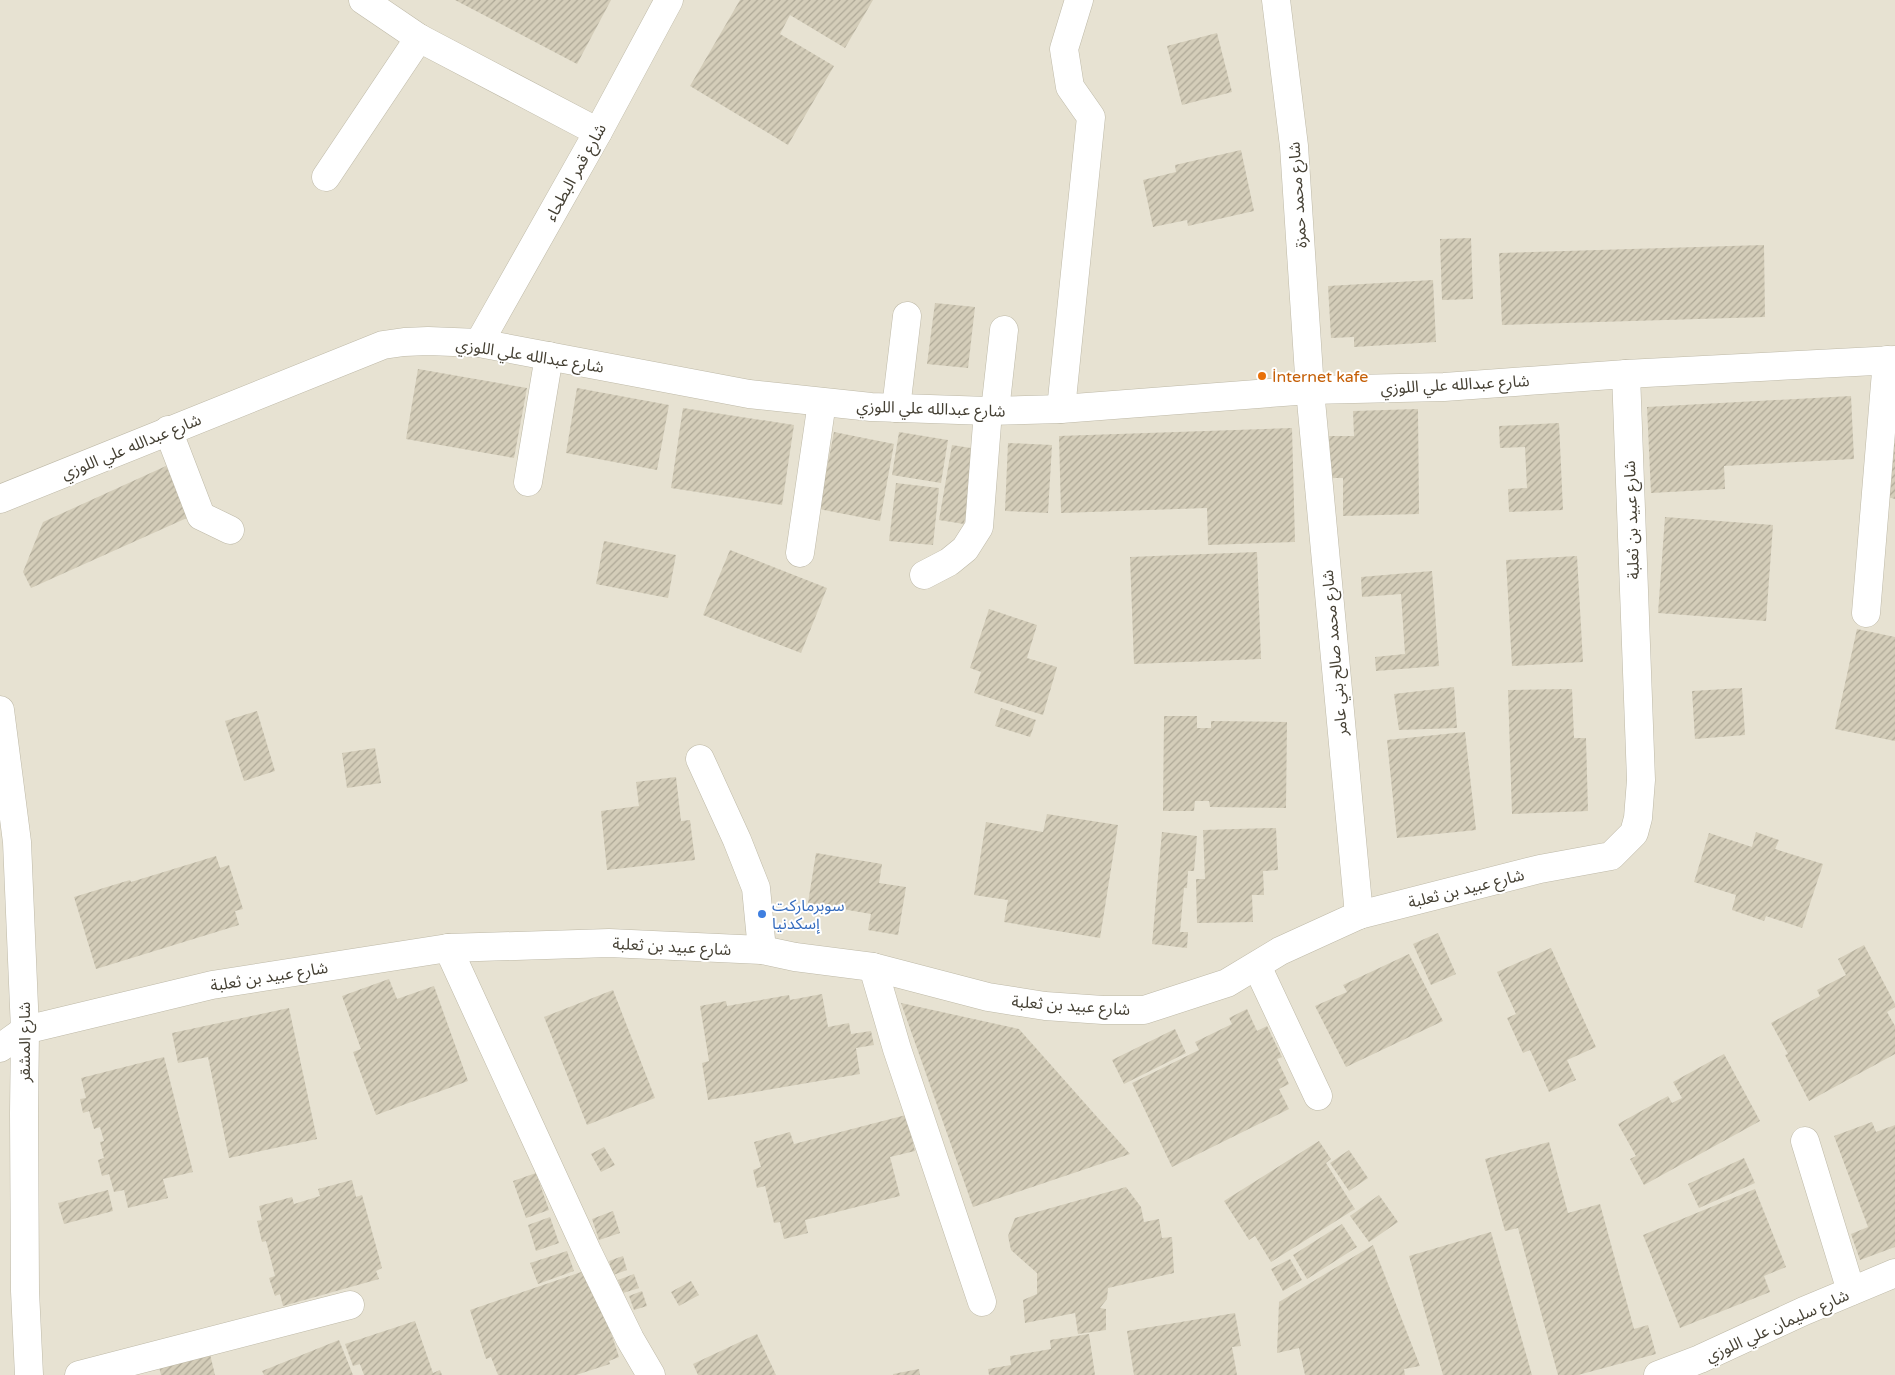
<svg xmlns="http://www.w3.org/2000/svg" width="1895" height="1375" viewBox="0 0 1895 1375" font-family="'Varela Round','Noto Sans Arabic',sans-serif">
<style>
.residential{fill:#e7e2d2}
.building{fill:url(#building-hatch)}
.lines{fill:none;stroke-linecap:round;stroke-linejoin:round}
.minor-casing{stroke:#beb9a7;stroke-width:29}
.minor{stroke:#fff;stroke-width:28}
.food-dot{fill:#e8710a;stroke:#fff;stroke-width:2}
.shop-dot{fill:#3f7fe0;stroke:#fff;stroke-width:2}
.labels{text-anchor:middle;stroke-width:4;stroke-linejoin:round;paint-order:stroke}
.street-label{font-size:16px;fill:#454034;stroke:#fff}
.food-label{font-size:16px;fill:#c56008;stroke:#fff;text-anchor:start}
.shop-label{font-size:16px;fill:#366cbe;stroke:#fff;text-anchor:start}
</style>
<defs>
<pattern id="building-hatch" width="6" height="6" patternUnits="userSpaceOnUse" patternTransform="scale(1.25)"><rect width="6" height="6" fill="#d4cdb9"/><path d="M-1 1l2-2M0 6l6-6M5 7l2-2" fill="none" stroke="#aea897"/></pattern>
</defs>
<rect width="100%" height="100%" fill="#f3f0e4"/>
<rect class="residential" x="0" y="0" width="1895" height="1375"/>
<g class="building">
<polygon points="455,0 611,0 577,64"/>
<polygon points="740,0 873,0 845,48 790,15 780,34 834,66 788,145 690,86"/>
<polygon points="1217,33 1232,92 1182,105 1167,46"/>
<polygon points="1241,150 1254,211 1188,226 1187,220 1153,227 1143,180 1176,172 1175,165"/>
<polygon points="1471,238 1473,299 1442,300 1440,239"/>
<polygon points="1764,245 1765,317 1502,325 1499,253"/>
<polygon points="1433,280 1436,342 1354,347 1354,337 1331,338 1328,286"/>
<polygon points="935,303 975,307 968,368 927,364"/>
<polygon points="418,369 527,388 514,458 406,439"/>
<polygon points="577,388 669,405 657,470 566,453"/>
<polygon points="1851,396 1854,459 1724,466 1725,489 1651,493 1647,407"/>
<polygon points="683,408 794,425 782,505 671,488"/>
<polygon points="1418,409 1419,514 1343,516 1343,478 1330,478 1329,436 1354,436 1353,411"/>
<polygon points="1559,423 1563,510 1509,512 1508,489 1527,488 1525,447 1500,448 1499,426"/>
<polygon points="1292,428 1295,542 1208,545 1207,508 1061,513 1059,436"/>
<polygon points="834,432 894,444 880,521 819,509"/>
<polygon points="899,432 948,440 941,483 892,475"/>
<polygon points="1008,443 1052,445 1048,513 1005,511"/>
<polygon points="1894,443 1895,443 1895,499 1884,496"/>
<polygon points="952,445 977,449 964,524 939,520"/>
<polygon points="166,466 189,517 31,588 23,572 43,522"/>
<polygon points="896,483 939,488 933,545 889,541"/>
<polygon points="1665,517 1773,525 1766,621 1658,613"/>
<polygon points="604,541 676,555 668,598 596,584"/>
<polygon points="730,550 827,588 801,653 703,615"/>
<polygon points="1257,552 1261,659 1134,664 1130,557"/>
<polygon points="1577,556 1583,662 1512,666 1506,560"/>
<polygon points="1432,571 1439,666 1376,671 1375,657 1405,654 1401,594 1362,597 1361,577"/>
<polygon points="989,609 1037,625 1027,658 1057,667 1043,715 974,693 981,672 970,668"/>
<polygon points="1857,629 1895,637 1895,741 1835,729"/>
<polygon points="1454,687 1457,728 1399,730 1394,694"/>
<polygon points="1742,688 1745,735 1695,739 1692,691"/>
<polygon points="1572,689 1574,738 1586,738 1588,811 1512,814 1508,690"/>
<polygon points="1001,708 1036,720 1030,737 995,726"/>
<polygon points="257,711 275,771 244,781 225,721"/>
<polygon points="1164,716 1197,716 1197,728 1211,728 1211,721 1287,722 1286,808 1210,807 1209,801 1195,801 1194,811 1163,811"/>
<polygon points="1465,732 1476,830 1397,838 1387,740"/>
<polygon points="375,748 381,783 347,788 342,753"/>
<polygon points="676,777 681,821 690,820 695,860 607,870 601,811 639,806 636,782"/>
<polygon points="1047,814 1118,825 1100,938 1004,922 1008,900 974,895 986,822 1043,832"/>
<polygon points="1276,828 1278,870 1263,871 1264,895 1252,895 1253,922 1197,923 1196,879 1205,879 1203,830"/>
<polygon points="1162,832 1197,836 1194,871 1188,871 1187,888 1184,888 1180,932 1188,932 1187,948 1152,944"/>
<polygon points="1756,832 1779,840 1775,849 1823,864 1802,928 1766,916 1764,921 1732,910 1736,895 1694,882 1709,833 1752,847"/>
<polygon points="816,853 882,864 879,883 906,887 898,935 868,930 871,914 808,903"/>
<polygon points="216,856 220,868 229,865 243,909 235,911 239,925 96,969 74,897 130,880 131,882"/>
<polygon points="1438,933 1456,974 1431,985 1413,944"/>
<polygon points="1864,945 1895,1004 1895,1007 1887,1012 1895,1026 1895,1054 1809,1101 1785,1055 1788,1054 1771,1023 1820,996 1817,990 1846,975 1838,959"/>
<polygon points="1551,948 1596,1047 1567,1060 1576,1080 1549,1092 1530,1050 1523,1053 1507,1018 1516,1014 1497,972"/>
<polygon points="1409,954 1443,1021 1346,1067 1315,1006 1347,992 1343,985"/>
<polygon points="389,979 397,999 434,986 468,1081 376,1115 353,1052 361,1049 342,996"/>
<polygon points="613,990 655,1098 587,1125 544,1017"/>
<polygon points="822,994 828,1027 849,1023 851,1034 871,1031 874,1045 856,1048 860,1074 708,1100 702,1063 709,1061 700,1006 726,1001 727,1006 789,995 790,1000"/>
<polygon points="901,1003 1019,1029 1130,1154 973,1207"/>
<polygon points="289,1008 317,1139 229,1158 208,1057 178,1063 172,1033"/>
<polygon points="1247,1009 1257,1031 1267,1026 1282,1057 1277,1059 1289,1084 1279,1089 1289,1109 1172,1167 1132,1083 1199,1050 1195,1042 1232,1024 1229,1018"/>
<polygon points="1175,1029 1186,1053 1124,1084 1112,1060"/>
<polygon points="1724,1054 1760,1121 1644,1185 1630,1159 1636,1156 1618,1124 1668,1096 1672,1103 1682,1098 1673,1082"/>
<polygon points="164,1057 193,1172 163,1179 168,1198 128,1208 124,1190 114,1192 109,1174 102,1176 98,1160 104,1158 100,1142 104,1141 100,1127 94,1129 89,1111 83,1113 80,1099 86,1098 81,1078"/>
<polygon points="906,1115 915,1151 890,1157 900,1196 805,1220 808,1233 784,1239 780,1222 774,1223 765,1186 757,1188 753,1170 761,1167 754,1142 790,1132 794,1144"/>
<polygon points="1872,1122 1876,1132 1895,1125 1895,1247 1860,1260 1851,1234 1868,1227 1834,1136"/>
<polygon points="1319,1141 1331,1159 1326,1163 1355,1209 1271,1262 1255,1236 1249,1240 1224,1201"/>
<polygon points="1549,1142 1568,1213 1600,1204 1634,1329 1648,1325 1656,1354 1578,1375 1558,1375 1518,1228 1505,1231 1485,1159"/>
<polygon points="604,1147 615,1165 601,1172 591,1154"/>
<polygon points="1349,1150 1368,1178 1349,1191 1330,1163"/>
<polygon points="1744,1158 1755,1183 1699,1208 1688,1184"/>
<polygon points="536,1173 549,1210 526,1218 513,1181"/>
<polygon points="352,1180 356,1197 362,1195 382,1268 376,1271 379,1279 283,1306 280,1294 275,1296 269,1278 275,1276 266,1241 262,1242 257,1221 262,1220 259,1206 292,1197 294,1204 320,1196 318,1189"/>
<polygon points="1126,1187 1141,1207 1144,1222 1159,1219 1162,1238 1172,1237 1174,1273 1108,1288 1107,1299 1100,1308 1106,1309 1106,1330 1078,1334 1075,1313 1025,1323 1023,1300 1037,1294 1037,1273 1011,1250 1008,1236 1015,1218"/>
<polygon points="1755,1189 1786,1267 1764,1276 1770,1292 1680,1328 1643,1235"/>
<polygon points="108,1190 113,1211 64,1224 58,1203"/>
<polygon points="1379,1195 1398,1222 1369,1242 1350,1216"/>
<polygon points="613,1211 620,1233 599,1240 592,1219"/>
<polygon points="550,1217 559,1243 536,1251 528,1225"/>
<polygon points="1342,1224 1357,1247 1307,1279 1293,1255"/>
<polygon points="1491,1232 1532,1375 1443,1375 1409,1256"/>
<polygon points="1373,1245 1420,1366 1404,1369 1405,1375 1305,1375 1299,1348 1277,1353 1279,1302"/>
<polygon points="567,1251 574,1271 538,1284 530,1263"/>
<polygon points="623,1256 627,1270 613,1275 609,1261"/>
<polygon points="1290,1259 1302,1280 1283,1291 1271,1269"/>
<polygon points="590,1269 619,1357 609,1361 610,1364 576,1375 498,1375 491,1357 486,1359 470,1310"/>
<polygon points="634,1274 639,1288 623,1293 618,1280"/>
<polygon points="691,1281 699,1295 679,1306 671,1292"/>
<polygon points="642,1291 647,1306 634,1310 629,1296"/>
<polygon points="1235,1313 1241,1346 1232,1347 1237,1375 1134,1375 1127,1331"/>
<polygon points="415,1321 433,1373 440,1370 442,1375 364,1375 360,1364 353,1366 345,1344"/>
<polygon points="757,1334 776,1375 698,1375 693,1364"/>
<polygon points="1089,1334 1095,1375 989,1375 988,1369 1011,1365 1010,1356 1051,1349 1050,1340"/>
<polygon points="339,1340 353,1375 264,1375 262,1371"/>
<polygon points="209,1350 215,1375 161,1375 158,1363"/>
<polygon points="919,1369 920,1375 893,1375 893,1374"/>
</g>
<g class="lines">
<defs>
<g id="minor">
<polyline points="363,0 419,38 598,132"/>
<polyline points="1276,0 1294,146 1310,390 1359,915"/>
<polyline points="326,177 419,38"/>
<polyline points="479,343 598,132 669,0"/>
<polyline points="896,408 907,316"/>
<polyline points="1061,409 1091,117 1070,87 1064,49 1079,0"/>
<polyline points="995,411 1004,330"/>
<polyline points="168,430 201,516 230,530"/>
<polyline points="528,482 549,356"/>
<polyline points="0,499 383,345 404,342 428,341 479,343 749,394 871,407 988,411 1061,409 1310,390 1444,387 1626,374 1895,360"/>
<polyline points="800,553 822,402"/>
<polyline points="924,575 949,562 965,549 979,527 988,411"/>
<polyline points="1866,613 1887,360"/>
<polyline points="0,710 17,842 25,1030 24,1113 25,1291 29,1375"/>
<polyline points="700,759 737,840 756,888 762,950"/>
<polyline points="448,948 588,1253 630,1339 651,1375"/>
<polyline points="1257,966 1318,1096"/>
<polyline points="873,967 897,1049 982,1302"/>
<polyline points="0,1048 25,1030 212,985 448,948 609,943 762,950 795,957 873,967 988,997 1045,1006 1103,1010 1144,1010 1227,983 1280,951 1359,915 1540,869 1611,856 1634,833 1638,818 1641,780 1626,374"/>
<polyline points="1805,1141 1851,1291"/>
<polyline points="79,1375 350,1305"/>
<polyline points="1658,1375 1700,1359 1804,1311 1895,1273"/>
</g>
</defs>
<use href="#minor" class="minor-casing"/>
<use href="#minor" class="minor"/>
</g>
<circle class="food-dot" cx="1262" cy="376" r="5"/>
<circle class="shop-dot" cx="762" cy="914" r="5"/>
<g class="labels">
<g class="street-label">
<text transform="translate(575 172) rotate(-61)" y="6">شارع قمر البطحاء</text>
<text transform="translate(1297 195) rotate(-94)" y="6">شارع محمد حمزة</text>
<text transform="translate(530 355) rotate(9)" y="6">شارع عبدالله علي اللوزي</text>
<text transform="translate(1455 384) rotate(-3)" y="6">شارع عبدالله علي اللوزي</text>
<text transform="translate(931 408) rotate(2)" y="6">شارع عبدالله علي اللوزي</text>
<text transform="translate(131 446) rotate(-22)" y="6">شارع عبدالله علي اللوزي</text>
<text transform="translate(1631 520) rotate(-92)" y="6">شارع عبيد بن ثعلبة</text>
<text transform="translate(1334 653) rotate(-95)" y="6">شارع محمد صالح بني عامر</text>
<text transform="translate(1466 888) rotate(-14)" y="6">شارع عبيد بن ثعلبة</text>
<text transform="translate(672 946) rotate(3)" y="6">شارع عبيد بن ثعلبة</text>
<text transform="translate(269 976) rotate(-9)" y="6">شارع عبيد بن ثعلبة</text>
<text transform="translate(1071 1005) rotate(4)" y="6">شارع عبيد بن ثعلبة</text>
<text transform="translate(24 1042) rotate(-90)" y="6">شارع المشقر</text>
<text transform="translate(1777 1325) rotate(-24)" y="6">شارع سليمان علي اللوزي</text>
</g>
<g class="food-label">
<text x="1272" y="382">İnternet kafe</text>
</g>
<g class="shop-label">
<text x="772" y="911">سوبرماركت<tspan x="772" dy="18">إسكدنيا</tspan></text>
</g>
</g>
</svg>
